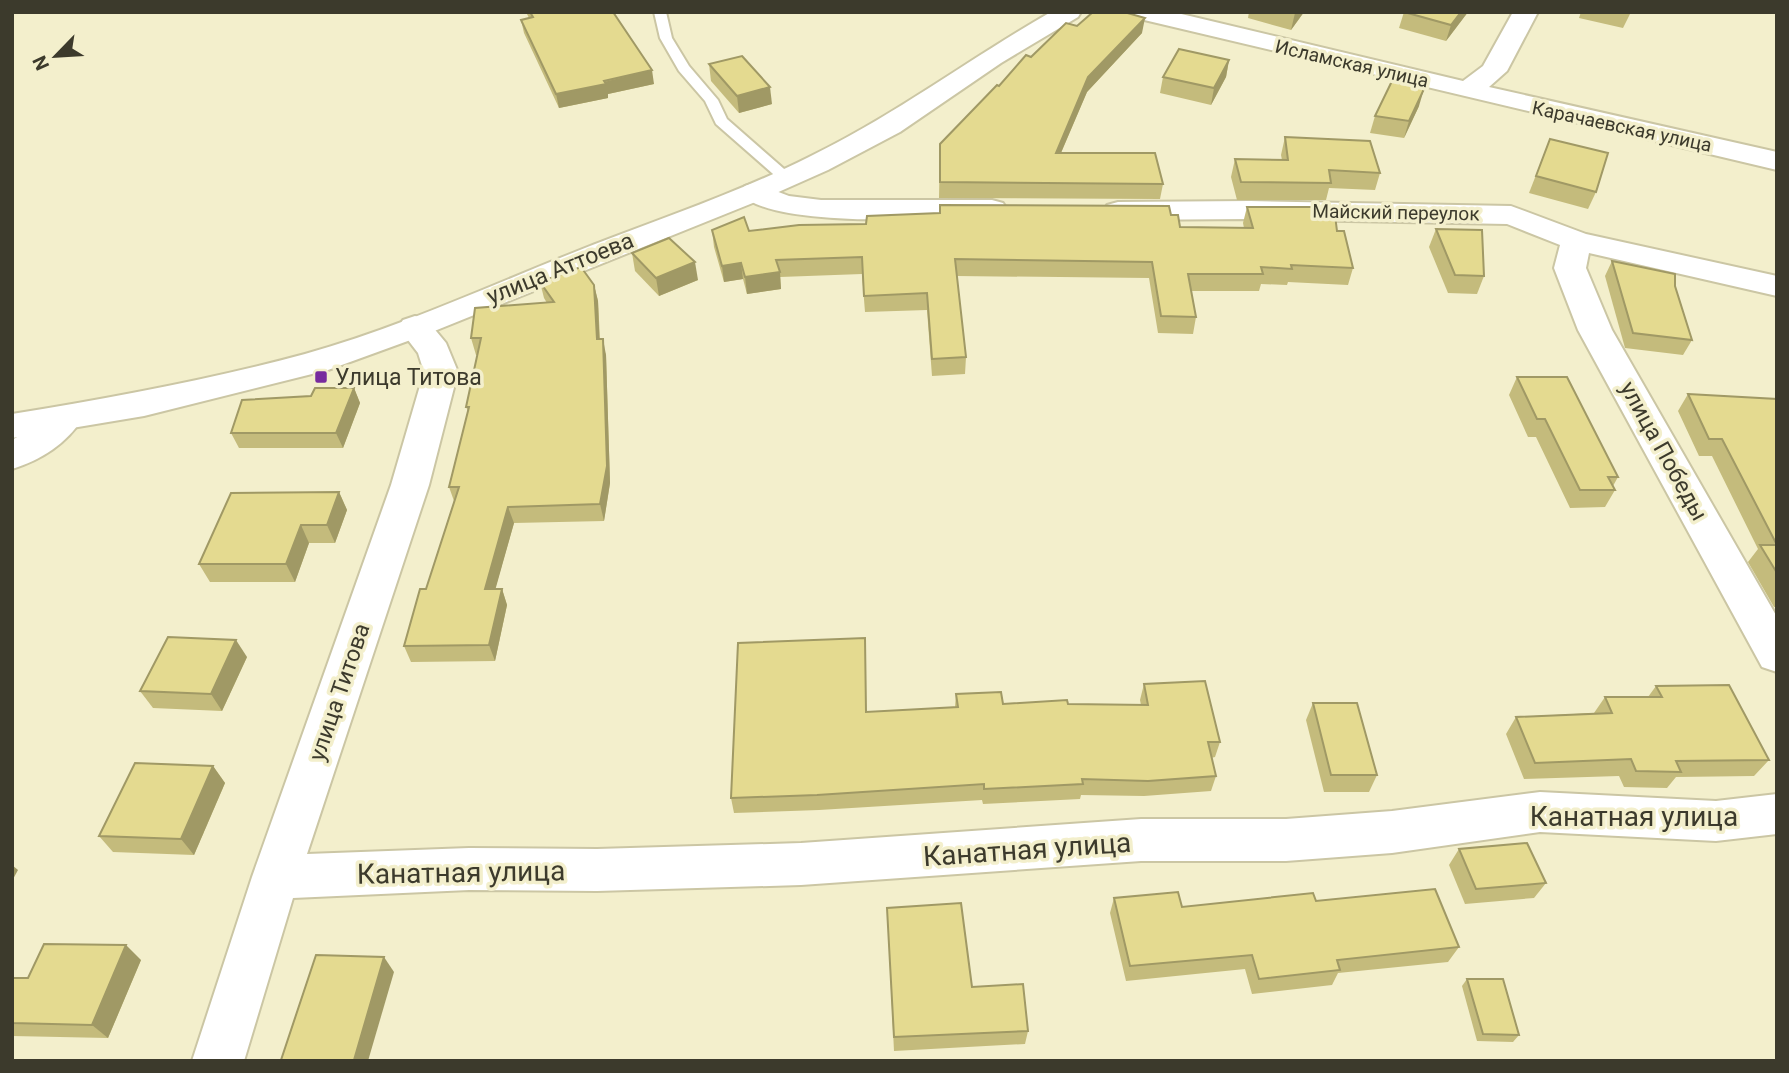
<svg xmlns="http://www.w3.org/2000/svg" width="1789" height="1073" viewBox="0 0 1789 1073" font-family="Roboto,sans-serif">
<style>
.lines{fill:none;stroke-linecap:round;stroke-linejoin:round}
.lane-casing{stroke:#cbc6a4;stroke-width:4}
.street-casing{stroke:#cbc6a4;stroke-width:4}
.secondary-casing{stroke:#cbc6a4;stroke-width:4}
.lane{fill:#fff;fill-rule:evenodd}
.street{fill:#fff;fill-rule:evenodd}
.secondary{fill:#fff;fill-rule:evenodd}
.wall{fill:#c4bb7c}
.shaded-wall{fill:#a09965}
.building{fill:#e4da90;stroke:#a09965;stroke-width:2}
.poi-dot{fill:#772b9e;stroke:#f3efcc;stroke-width:2.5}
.labels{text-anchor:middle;stroke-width:7;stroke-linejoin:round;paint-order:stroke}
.far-street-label{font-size:19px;fill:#3c3a2c;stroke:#f3efcc}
.street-label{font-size:23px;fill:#3c3a2c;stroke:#f3efcc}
.poi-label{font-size:23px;fill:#3c3a2c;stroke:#f3efcc;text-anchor:start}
.near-street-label{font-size:28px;fill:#3c3a2c;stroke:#f3efcc}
</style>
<rect width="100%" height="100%" fill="#f3efcc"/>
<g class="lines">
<defs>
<polygon id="lane" points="654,12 666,12 672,38 689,66 718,100 727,119 791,175 793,178 791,181 781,181 716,124 705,101 679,71 660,38"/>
<g id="street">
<polygon points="1128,12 1173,12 1463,81 1483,66 1513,12 1538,12 1507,71 1489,87 1777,152 1777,170 1140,19 1131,17"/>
<path d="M755,183l34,13 32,4h171l11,3 4,6 -4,6 -11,3c-48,0 -226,12 -252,-26l5,-6z"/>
<polygon points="1250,201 1511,206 1586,234 1777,276 1777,296 1589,253 1586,268 1612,330 1777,617 1777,672 1762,667 1578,330 1554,268 1560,245 1507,224 1250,219 1118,220 1107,217 1103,211 1107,205 1118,202"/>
<polygon points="415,316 427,320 446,343 458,372 429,485 307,854 469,848 597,849 801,843 1141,819 1286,819 1392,811 1540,792 1716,801 1777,794 1777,834 1716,841 1540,832 1392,853 1286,861 1141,861 801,885 597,891 469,890 293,898 244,1061 192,1061 252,877 391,485 424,372 418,353 398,327 403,320"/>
<path d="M64,407l13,3 5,9c-16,25 -41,41 -70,50v-29l28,-16 11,-14z"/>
</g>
<path id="secondary" d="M1051,12h30l-3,5 -77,46 -101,69 -72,38 -63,28 -338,136 -99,36 -184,46 -132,22v-24c99,-16 197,-34 293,-60 97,-27 191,-71 285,-108 73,-28 149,-54 219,-89 85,-41 160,-98 242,-145z"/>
</defs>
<use href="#lane" class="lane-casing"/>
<use href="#street" class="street-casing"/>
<use href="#secondary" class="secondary-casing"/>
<use href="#lane" class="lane"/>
<use href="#street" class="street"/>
<use href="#secondary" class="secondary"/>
</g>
<g class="wall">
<polygon points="526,12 613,12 654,84 608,94 608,98 559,108 524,33 521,20 529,18"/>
<polygon points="1249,12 1304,12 1291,30 1248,18"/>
<polygon points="1404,12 1468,12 1446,41 1399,28"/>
<polygon points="1581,12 1631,12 1623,28 1579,18"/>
<polygon points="1077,26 1142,33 1087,92 1061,153 1163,184 1160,199 939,198 940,144 1031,57"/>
<polygon points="1229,60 1226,77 1211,105 1160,93 1163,77"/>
<polygon points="709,64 772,104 739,113 711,81"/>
<polygon points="1419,106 1404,138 1370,133 1375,116"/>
<polygon points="1285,137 1380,173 1375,190 1329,188 1326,200 1237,200 1231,177 1235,159 1282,160 1281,155"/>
<polygon points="1550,139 1596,192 1588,209 1529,193"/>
<polygon points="1247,207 1337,231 1353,268 1348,285 1288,282 1287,285 1261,284 1259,291 1191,291 1196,317 1193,334 1158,333 1149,278 957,276 966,357 965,374 932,376 927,310 865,312 862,274 780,277 781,289 747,294 743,279 724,282 714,247 712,230 749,231 866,224 1171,215 1180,227 1244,228 1243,223"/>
<polygon points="1436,229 1484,276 1477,294 1448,293 1429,247"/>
<polygon points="632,253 698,280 659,296 635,271"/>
<polygon points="1612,261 1692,340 1683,355 1625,348 1605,276"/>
<polygon points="540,282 594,285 598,301 600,339 606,355 610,483 604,521 514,523 495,589 502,589 507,605 495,661 411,662 404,646 426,589 454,501 449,487 468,411 466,407 478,355 476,355 471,338 547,303 544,298"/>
<polygon points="1517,377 1618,477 1613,486 1615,490 1605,507 1570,508 1536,437 1528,437 1509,395"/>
<polygon points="354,388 360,403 343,448 239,448 231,433 311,396"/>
<polygon points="1688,394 1777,399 1777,607 1774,607 1748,562 1758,549 1712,456 1699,456 1678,411"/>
<polygon points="339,492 347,510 335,543 309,543 295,582 210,582 199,564"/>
<polygon points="247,657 222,711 153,708 140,691"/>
<polygon points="1144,684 1220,742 1215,757 1211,758 1216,776 1211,791 1144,796 1081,795 1080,799 983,804 982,800 819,810 734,813 731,798 955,707 956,694 1003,704 1141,705 1140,700"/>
<polygon points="1656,686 1769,760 1754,776 1676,777 1667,788 1624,787 1619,776 1524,779 1506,734 1516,717 1594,713 1605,697 1648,697"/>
<polygon points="1313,703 1377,775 1369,792 1324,792 1306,720"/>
<polygon points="213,766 225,783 194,855 113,852 99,836"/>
<polygon points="1459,849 1546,883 1534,898 1465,904 1449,865"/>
<polygon points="1114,898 1182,907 1316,901 1459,947 1448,962 1338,973 1332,985 1252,994 1245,969 1126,981 1110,913"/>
<polygon points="887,908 972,987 1028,1031 1025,1044 894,1051"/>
<polygon points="141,960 108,1038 12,1036 12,978 28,978"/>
<polygon points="1467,979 1519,1035 1513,1042 1477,1041 1462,986"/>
</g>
<g class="shaded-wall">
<polygon points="1296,12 1304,12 1291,30 1295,13"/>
<polygon points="1461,12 1468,12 1446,41 1451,25"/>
<polygon points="1145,18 1142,33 1087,92 1054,169 1056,153 1088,77"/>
<polygon points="1229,60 1226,77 1211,105 1214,88"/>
<polygon points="652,70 654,84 608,94 608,98 559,108 556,94"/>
<polygon points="770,87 772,104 739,113 737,96"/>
<polygon points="1424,89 1419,106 1404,138 1409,121"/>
<polygon points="695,262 698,280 659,296 656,278"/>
<polygon points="741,263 743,279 724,282 722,266"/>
<polygon points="780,272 781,289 747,294 745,277"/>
<polygon points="594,285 598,301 600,356 597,339"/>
<polygon points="603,339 606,355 610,483 604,521 600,504"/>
<polygon points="354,388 360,403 343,448 336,433"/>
<polygon points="339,492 347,510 335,543 327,525"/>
<polygon points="508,507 514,523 491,605 485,589"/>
<polygon points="301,525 309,543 295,582 286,564"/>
<polygon points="502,589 507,605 495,661 489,645"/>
<polygon points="236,640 247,657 222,711 211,694"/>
<polygon points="213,766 225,783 194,855 181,839"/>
<polygon points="12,865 18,870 12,881"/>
<polygon points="126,945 141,960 108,1038 92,1025"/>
<polygon points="384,957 394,972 368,1061 354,1060"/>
</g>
<g class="building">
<polygon points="530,12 613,12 652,70 604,81 606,84 556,94 521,20 533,17"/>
<polygon points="1093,12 1124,12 1145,18 1088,77 1056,153 1155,153 1163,184 940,182 940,144 997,85 999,86 1026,55 1031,57 1066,23 1077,26"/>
<polygon points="1404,12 1461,12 1451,25"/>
<polygon points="1179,49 1229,60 1214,88 1163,77"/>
<polygon points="742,56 770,87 737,96 709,64"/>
<polygon points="1392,81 1424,89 1409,121 1375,116"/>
<polygon points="1285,137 1370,141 1380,173 1329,170 1331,183 1241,182 1235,159 1288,160"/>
<polygon points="1550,139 1608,153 1596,192 1536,176"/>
<polygon points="940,205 1169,206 1171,215 1178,215 1180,227 1253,228 1247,207 1334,207 1337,231 1344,231 1353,268 1291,265 1292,269 1261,267 1263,274 1188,274 1196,317 1161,316 1152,262 955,259 966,357 932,359 927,293 864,296 862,257 776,260 780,272 745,277 741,263 722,266 712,230 744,217 749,231 799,225 866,224 867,216 940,213"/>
<polygon points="1436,229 1482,230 1484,276 1455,275"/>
<polygon points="669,238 695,262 656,278 632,253"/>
<polygon points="1612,261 1675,274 1675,286 1692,340 1633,333"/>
<polygon points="581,267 594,285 597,339 603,339 607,466 600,504 508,507 485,589 502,589 489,645 404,646 420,589 426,589 459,487 449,487 469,407 466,407 481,338 471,338 475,308 554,302 540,282"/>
<polygon points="1517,377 1567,377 1618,477 1608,477 1615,490 1580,490 1545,419 1537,419"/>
<polygon points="315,388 354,388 336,433 231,433 242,400 311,396"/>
<polygon points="1688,394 1777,399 1777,573 1760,545 1777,545 1722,439 1709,439"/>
<polygon points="339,492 327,525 301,525 286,564 199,564 231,493"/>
<polygon points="168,637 236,640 211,694 140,691"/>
<polygon points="865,638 866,712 958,707 956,694 1001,692 1003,704 1067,700 1068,704 1148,705 1144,684 1205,681 1220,742 1208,742 1216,776 1148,781 1082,779 1083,784 984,789 984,784 817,795 731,798 738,643"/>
<polygon points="1729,685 1769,760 1676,761 1681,772 1636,771 1631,759 1535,763 1516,717 1612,713 1605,697 1662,697 1656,686"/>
<polygon points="1313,703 1357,703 1377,775 1331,775"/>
<polygon points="135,763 213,766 181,839 99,836"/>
<polygon points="1527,843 1546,883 1476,889 1459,849"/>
<polygon points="1435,889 1459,947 1337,960 1340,970 1259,979 1252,955 1130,966 1114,898 1178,892 1182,907 1313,893 1316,901"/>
<polygon points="961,903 972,987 1023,984 1028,1031 894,1037 887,908"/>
<polygon points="44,944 126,945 92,1025 12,1023 12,978 28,978"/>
<polygon points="316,955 384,957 354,1060 371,1061 262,1061 262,1060 281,1060"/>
<polygon points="1467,979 1503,979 1519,1035 1483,1034"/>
</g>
<rect class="poi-dot" x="314" y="370" width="14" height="14" rx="3.5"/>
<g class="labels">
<g class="far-street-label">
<text transform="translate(1352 63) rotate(13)" y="7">Исламская улица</text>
<text transform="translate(1622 126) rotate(12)" y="7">Карачаевская улица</text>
<text transform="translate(1396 212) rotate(1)" y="7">Майский переулок</text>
</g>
<g class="street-label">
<text transform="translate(560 268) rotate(-22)" y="8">улица Аттоева</text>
<text transform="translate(1664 451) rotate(61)" y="8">улица Победы</text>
<text transform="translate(339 692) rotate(-71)" y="8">улица Титова</text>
</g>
<g class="poi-label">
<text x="335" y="385">Улица Титова</text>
</g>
<g class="near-street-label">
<text x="1634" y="826">Канатная улица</text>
<text transform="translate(1027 849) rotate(-4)" y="10">Канатная улица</text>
<text transform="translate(461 872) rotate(-1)" y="10">Канатная улица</text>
</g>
</g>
<rect width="1789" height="1073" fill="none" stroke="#3c3a2c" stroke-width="28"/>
<g transform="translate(56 56) rotate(245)" stroke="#f3efcc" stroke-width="5" paint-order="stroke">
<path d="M0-5L12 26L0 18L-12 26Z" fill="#3c3a2c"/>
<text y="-10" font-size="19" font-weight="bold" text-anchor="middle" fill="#3c3a2c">N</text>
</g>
</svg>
